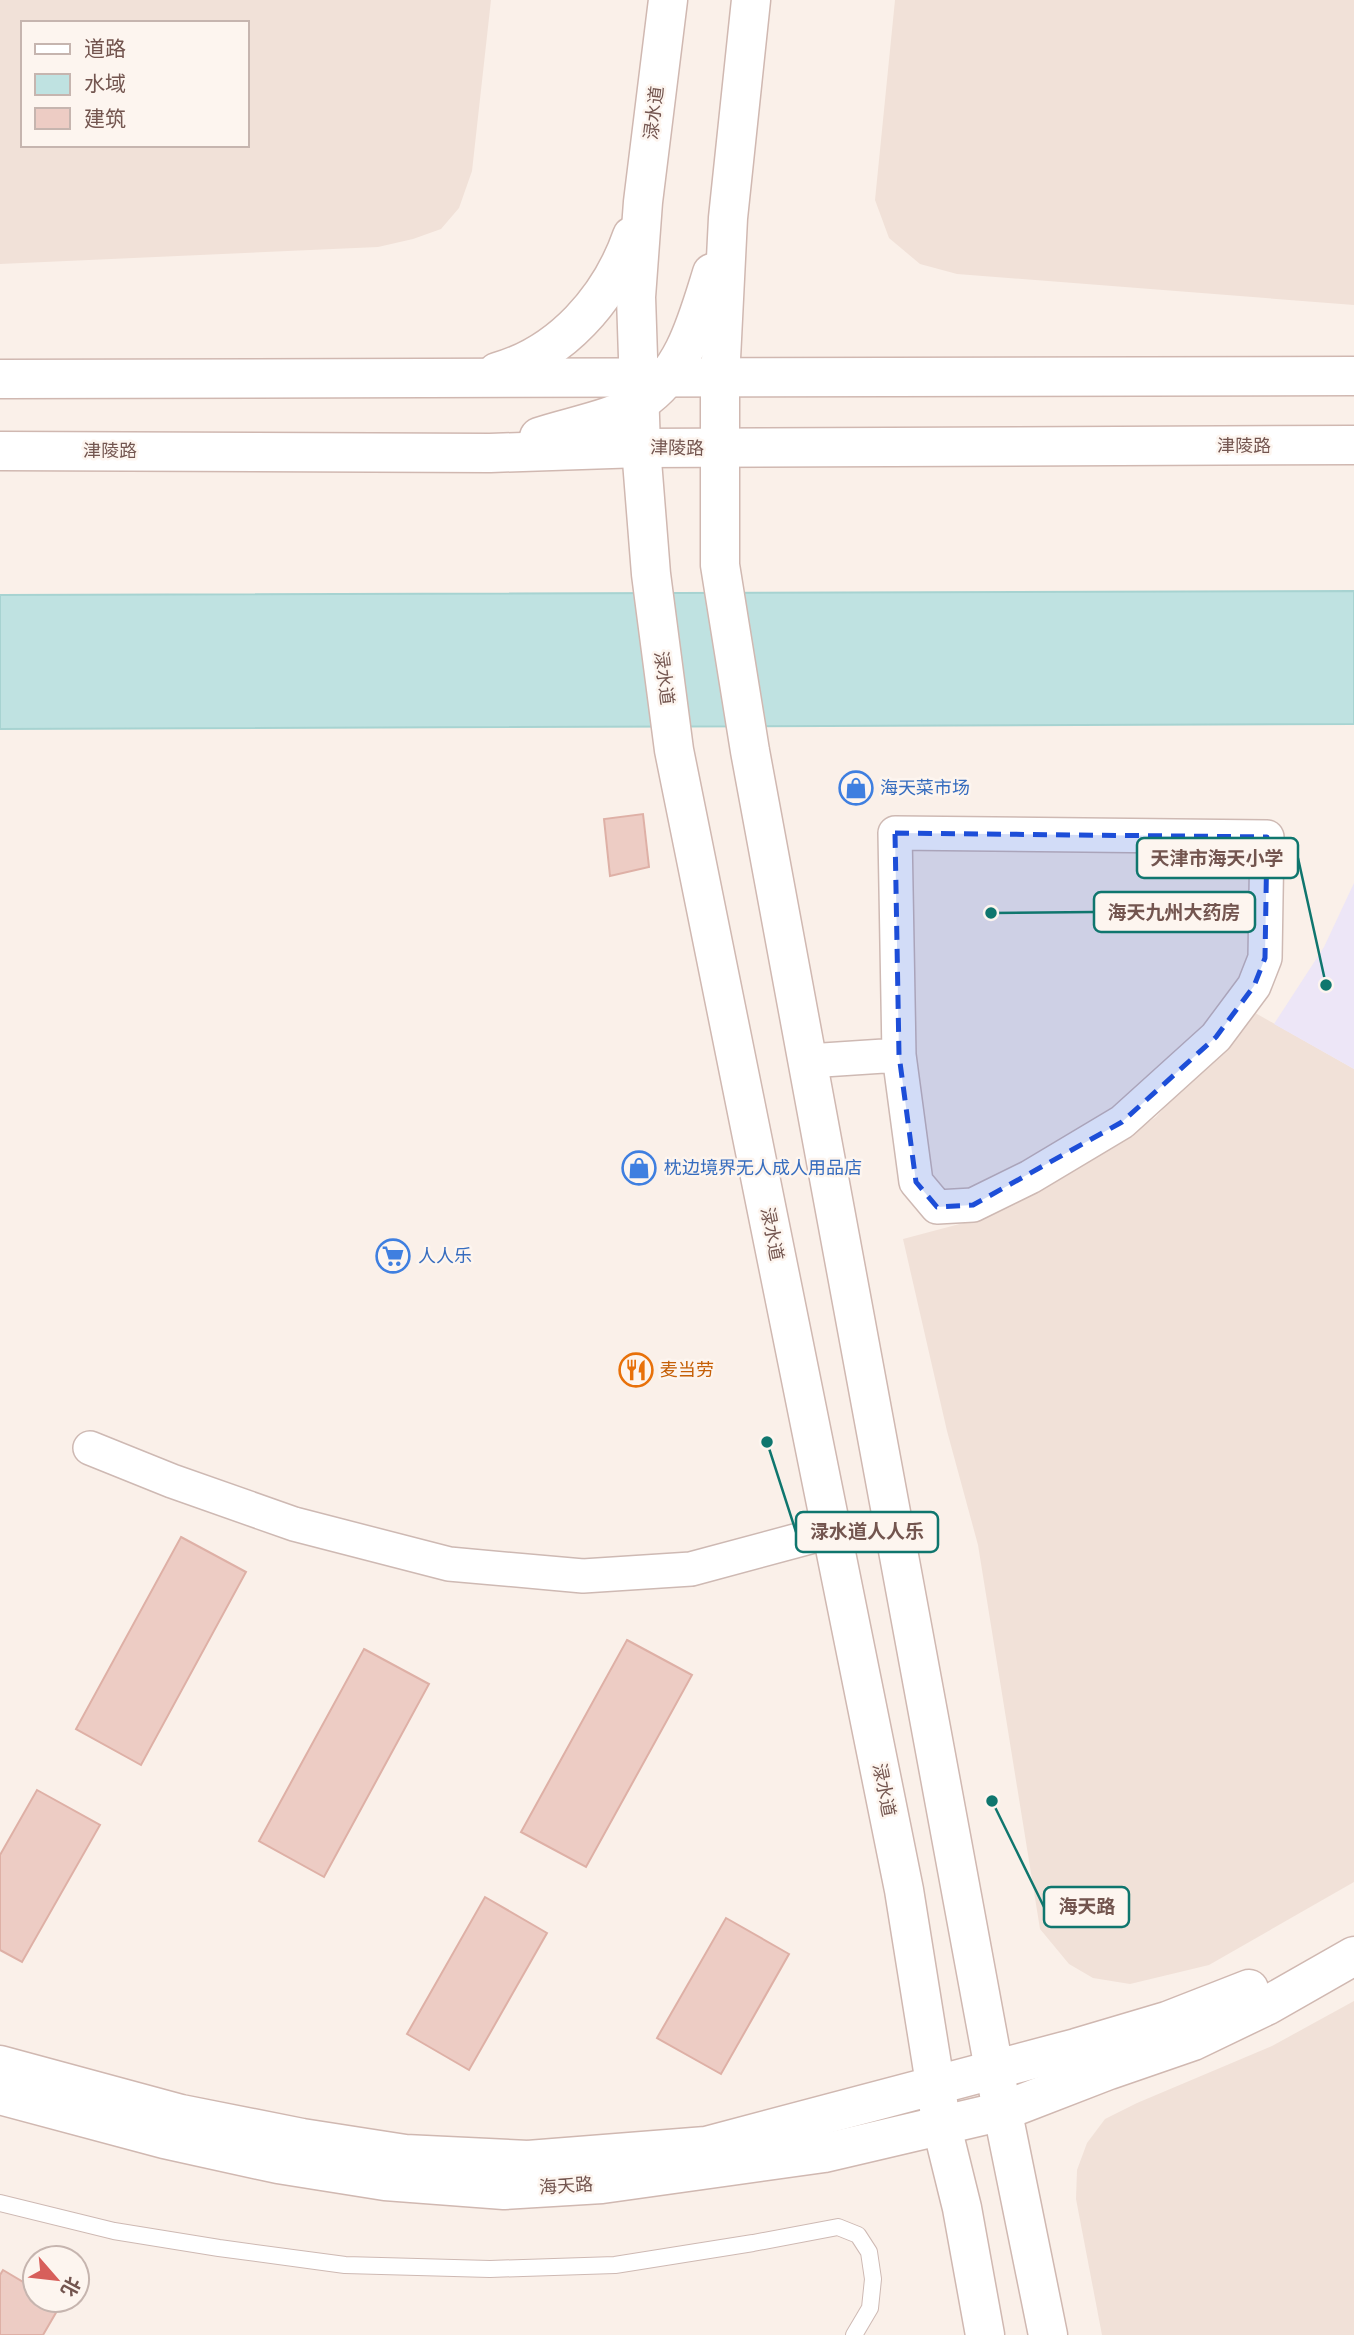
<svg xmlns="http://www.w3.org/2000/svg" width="1354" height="2335" viewBox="0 0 1354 2335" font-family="'IBM Plex Sans','Noto Sans SC',sans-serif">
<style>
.residential{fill:#f1e1d8;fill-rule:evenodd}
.education{fill:#ede6f7}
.water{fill:#bfe2e1;stroke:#a7d3d1;stroke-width:2}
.building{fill:#edccc4;stroke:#deb0a6;stroke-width:2}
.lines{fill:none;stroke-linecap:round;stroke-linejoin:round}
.lane-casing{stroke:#ceb9b3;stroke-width:18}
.street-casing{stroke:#ceb9b3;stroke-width:36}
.secondary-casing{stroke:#d0b8b1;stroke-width:41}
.lane{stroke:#fff;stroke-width:16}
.street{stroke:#fff;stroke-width:33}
.secondary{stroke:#fff;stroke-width:38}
.marked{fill:#1d4ed8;fill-opacity:0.2;stroke:#1d4ed8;stroke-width:5;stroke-dasharray:14 9;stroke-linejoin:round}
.labels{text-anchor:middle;stroke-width:5;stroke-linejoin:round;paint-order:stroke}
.street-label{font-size:18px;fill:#73554f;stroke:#fdf5ef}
.shop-label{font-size:18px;fill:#366cbe;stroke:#fdf5ef;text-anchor:start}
.food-label{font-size:18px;fill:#c56008;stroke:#fdf5ef;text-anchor:start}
.leader{fill:none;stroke:#0f766e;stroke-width:2.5}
.callout-dot{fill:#0f766e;stroke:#fdf5ef;stroke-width:2.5}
.callout{fill:#fdf5ef;stroke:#0f766e;stroke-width:2.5}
.callout-label{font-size:19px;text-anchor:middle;font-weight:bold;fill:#73554f}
</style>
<rect width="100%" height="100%" fill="#faf0e9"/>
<g class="residential">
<path d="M0,0h491l-19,171 -13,37 -18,21 -28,10 -35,8 -378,17zM23,23h224v122h-224z"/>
<polygon points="895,0 1354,0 1354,305 957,274 920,264 889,238 875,200"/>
<polygon points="1250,1010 1354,1069 1354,1882 1209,1965 1130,1984 1093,1978 1069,1964 1040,1929 978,1545 947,1431 903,1239 986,1217 1064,1177 1156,1117"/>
<polygon points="1354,2001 1354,2335 1102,2335 1076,2199 1077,2170 1087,2143 1105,2119 1137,2103 1272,2046"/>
</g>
<polygon class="education" points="1354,883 1354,1069 1274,1024 1324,947"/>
<polygon class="water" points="1354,591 1354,724 0,729 0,595"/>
<g class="building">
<polygon points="643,814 649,867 610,876 604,819"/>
<polygon points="181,1537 246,1572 141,1765 76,1729"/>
<polygon points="627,1640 692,1675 586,1867 521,1832"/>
<polygon points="364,1649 429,1684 324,1877 259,1841"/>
<polygon points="37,1790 100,1825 22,1962 0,1950 0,1855"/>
<polygon points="485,1897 547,1933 469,2070 407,2034"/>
<polygon points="726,1918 789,1954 721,2074 657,2038"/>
<polygon points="3,2270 35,2289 35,2300 54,2300 61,2304 43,2335 0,2335 0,2275"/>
</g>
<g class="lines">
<defs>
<polyline id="lane" points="0,2203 114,2231 219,2248 345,2265 490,2269 615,2265 753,2243 838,2227 858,2235 869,2252 873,2279 870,2308 854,2335"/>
<g id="street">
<polyline points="808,1061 899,1055 916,1182 937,1207 973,1205 1030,1177 1122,1122 1216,1037 1254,986 1265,958 1267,837 895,833 899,1055"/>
<polyline points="90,1448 172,1481 294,1524 449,1564 583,1576 691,1569 832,1531"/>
</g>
<g id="secondary">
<polyline points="668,0 643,202 636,297 641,448 651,574 674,750 904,1890 942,2127 962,2208 985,2335"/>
<polyline points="751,0 728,218 720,379 720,565 750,751 994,2069 1048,2335"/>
<path d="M497,372c64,-18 113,-73 135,-136"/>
<polyline points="0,379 1354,376"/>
<path d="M539,437c29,-10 76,-18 101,-35 44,-29 57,-81 72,-129"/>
<polyline points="0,451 490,453 641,448 1354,445"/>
<polyline points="0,2065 181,2114 302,2138 405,2154 528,2160 706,2146 1076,2048 1167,2021 1249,1989"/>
<polyline points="0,2095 164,2139 278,2164 385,2181 504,2190 602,2184 824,2153 1003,2111 1109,2070 1193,2041 1268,2005 1354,1956"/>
</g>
</defs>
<use href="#lane" class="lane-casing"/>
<use href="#street" class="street-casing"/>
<use href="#secondary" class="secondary-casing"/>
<use href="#lane" class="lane"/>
<use href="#street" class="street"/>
<use href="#secondary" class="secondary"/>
</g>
<path class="marked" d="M895,833l372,4 -2,121 -11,28 -38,51 -94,85 -149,83 -36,2 -21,-25 -17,-127z"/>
<defs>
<symbol id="shop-ring" viewBox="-11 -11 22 22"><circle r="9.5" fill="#fdf5ef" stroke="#3f7fe0" stroke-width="1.5"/><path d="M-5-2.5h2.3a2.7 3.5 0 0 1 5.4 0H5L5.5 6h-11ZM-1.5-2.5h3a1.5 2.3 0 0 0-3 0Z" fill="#3f7fe0"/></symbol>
<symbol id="supermarket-ring" viewBox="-11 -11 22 22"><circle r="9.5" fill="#fdf5ef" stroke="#3f7fe0" stroke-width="1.5"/><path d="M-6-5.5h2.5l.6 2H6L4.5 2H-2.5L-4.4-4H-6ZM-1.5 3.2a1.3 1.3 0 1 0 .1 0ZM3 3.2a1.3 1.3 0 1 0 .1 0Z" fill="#3f7fe0"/></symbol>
<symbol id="restaurant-ring" viewBox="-11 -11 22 22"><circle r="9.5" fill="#fdf5ef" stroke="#e8710a" stroke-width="1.5"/><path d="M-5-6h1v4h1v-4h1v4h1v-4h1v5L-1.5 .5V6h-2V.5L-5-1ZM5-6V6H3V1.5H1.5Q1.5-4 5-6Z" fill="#e8710a"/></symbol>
</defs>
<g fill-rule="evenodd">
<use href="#shop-ring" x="837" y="769" width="38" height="38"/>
<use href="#shop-ring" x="620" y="1149" width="38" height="38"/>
<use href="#supermarket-ring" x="374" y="1237" width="38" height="38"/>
<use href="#restaurant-ring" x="617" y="1351" width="38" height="38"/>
</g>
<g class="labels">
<g class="street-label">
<text transform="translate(654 113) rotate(-83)" y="6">渌水道</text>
<text x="1244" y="452">津陵路</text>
<text transform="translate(677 448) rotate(1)" y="6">津陵路</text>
<text x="110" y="457">津陵路</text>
<text transform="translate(664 678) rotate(83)" y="6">渌水道</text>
<text transform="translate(772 1234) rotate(79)" y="6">渌水道</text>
<text transform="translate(884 1790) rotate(79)" y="6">渌水道</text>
<text transform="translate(566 2186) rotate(-4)" y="6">海天路</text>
</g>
<g class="shop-label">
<text x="880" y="794">海天菜市场</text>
<text x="664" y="1174">枕边境界无人成人用品店</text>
<text x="418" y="1262">人人乐</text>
</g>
<g class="food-label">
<text x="660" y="1376">麦当劳</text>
</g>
</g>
<path class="leader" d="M1326 985L1298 858M991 913L1094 912M767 1442L796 1532M992 1801L1044 1907"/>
<g class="callout-dot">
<circle cx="1326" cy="985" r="7"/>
<circle cx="991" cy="913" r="7"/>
<circle cx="767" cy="1442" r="7"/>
<circle cx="992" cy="1801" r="7"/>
</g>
<g class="callout">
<rect x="1137" y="838" width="161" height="40" rx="7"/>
<rect x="1094" y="892" width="161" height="40" rx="7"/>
<rect x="796" y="1512" width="142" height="40" rx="7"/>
<rect x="1044" y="1887" width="85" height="40" rx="7"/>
</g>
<g class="callout-label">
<text x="1217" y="865">天津市海天小学</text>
<text x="1174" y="919">海天九州大药房</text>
<text x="867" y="1538">渌水道人人乐</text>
<text x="1087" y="1913">海天路</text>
</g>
<rect x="21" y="21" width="228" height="126" fill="#fdf5ef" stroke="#c6b5af" stroke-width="2"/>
<rect x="35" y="44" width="35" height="10" fill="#ffffff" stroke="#c6b5af" stroke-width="2"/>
<text x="84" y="56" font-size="21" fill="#73554f">道路</text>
<rect x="35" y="74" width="35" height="21" fill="#bfe2e1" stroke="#c6b5af" stroke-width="2"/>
<text x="84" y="91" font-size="21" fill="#73554f">水域</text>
<rect x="35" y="108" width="35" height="21" fill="#edccc4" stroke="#c6b5af" stroke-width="2"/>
<text x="84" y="126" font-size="21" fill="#73554f">建筑</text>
<g transform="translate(56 2279) rotate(118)"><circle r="33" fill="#fdf5ef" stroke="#c6b5af" stroke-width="2"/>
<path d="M0-5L12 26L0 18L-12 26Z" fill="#d75f5b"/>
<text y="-10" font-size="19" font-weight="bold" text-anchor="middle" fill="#73554f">北</text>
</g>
</svg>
